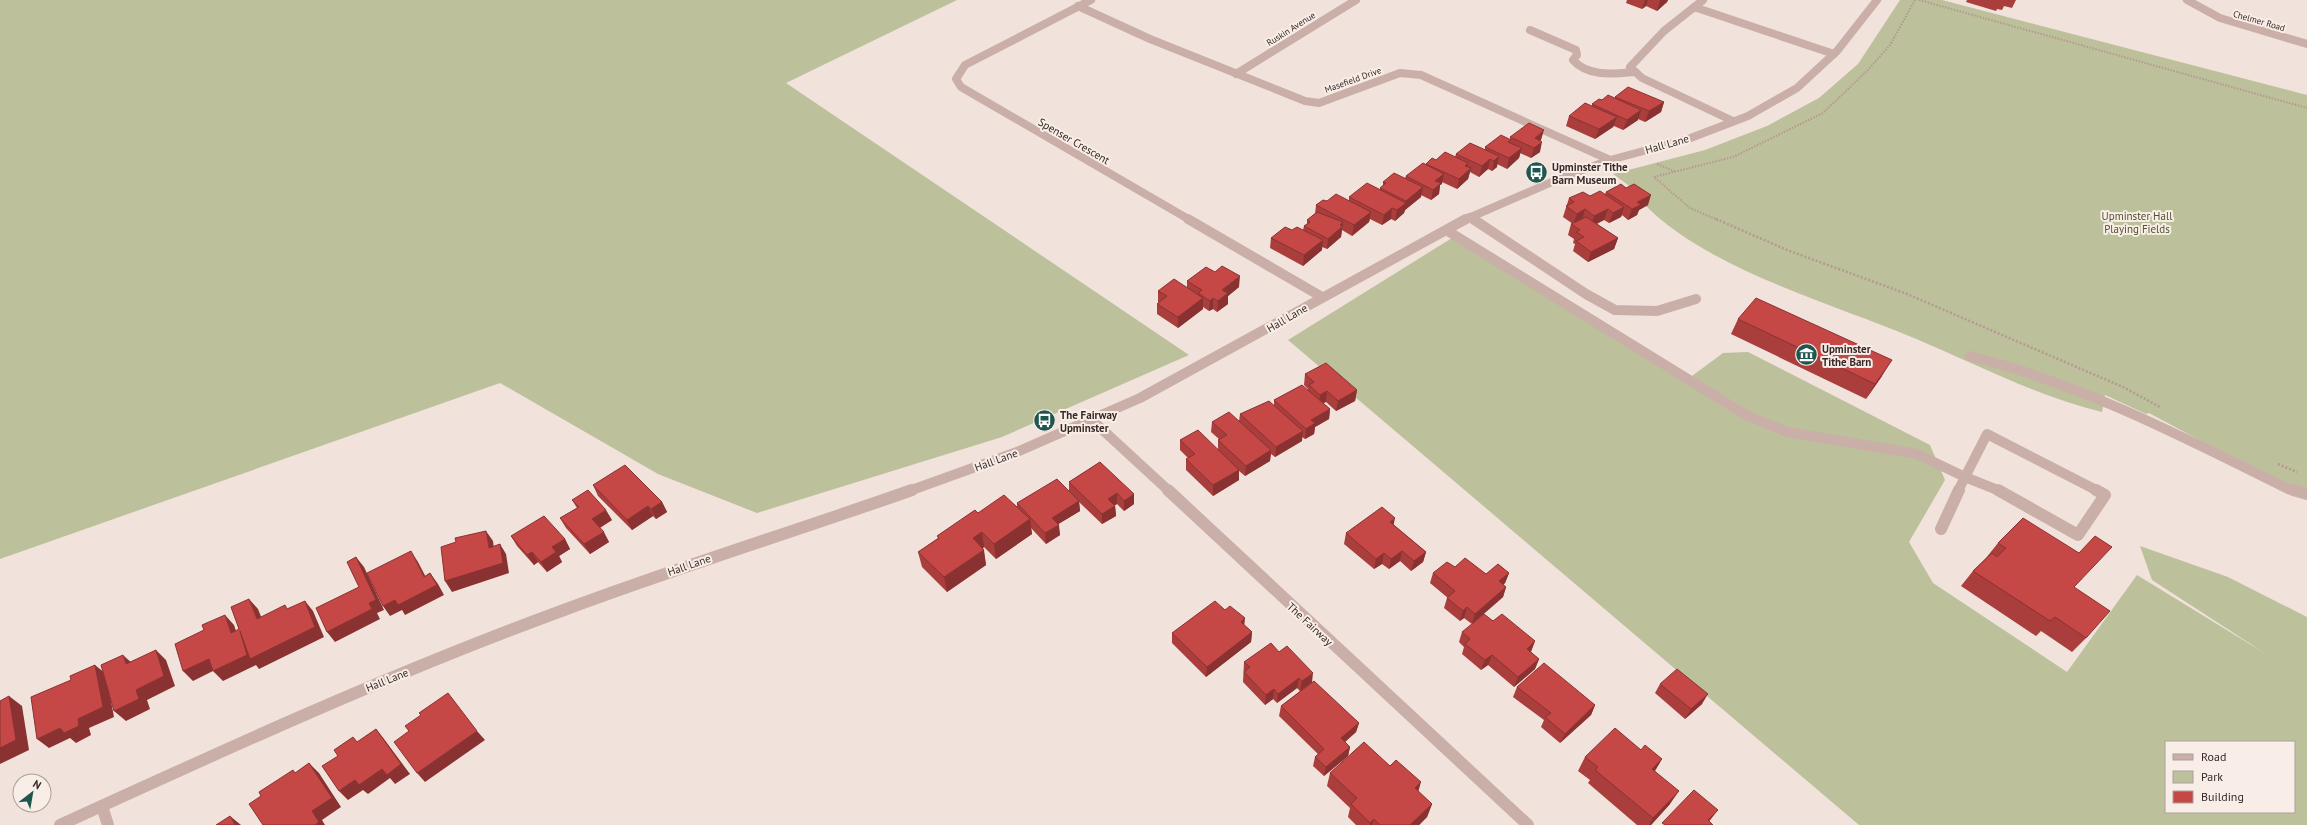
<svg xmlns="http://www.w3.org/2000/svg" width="2307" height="825" viewBox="0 0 2307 825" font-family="'PT Sans',sans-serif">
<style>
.green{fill:#bcc09b;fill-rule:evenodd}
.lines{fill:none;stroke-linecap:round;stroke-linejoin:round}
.path-far1{stroke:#b59991;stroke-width:2;stroke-dasharray:1.5 1.5;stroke-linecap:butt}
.path{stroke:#b59991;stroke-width:2.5;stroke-dasharray:2 2;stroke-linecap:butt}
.service-far2{stroke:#c9afa7;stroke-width:8}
.service-far1{stroke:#c9afa7;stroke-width:10}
.service{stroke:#c9afa7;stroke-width:12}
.minor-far2{stroke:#c9afa7;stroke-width:8}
.minor-far1{stroke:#c9afa7;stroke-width:10}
.minor{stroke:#c9afa7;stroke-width:12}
.tertiary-far2{stroke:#c9afa7;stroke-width:8}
.tertiary-far1{stroke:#c9afa7;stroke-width:10}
.tertiary{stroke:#c9afa7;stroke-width:12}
.wall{fill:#a93e3c}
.shaded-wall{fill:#8a3231}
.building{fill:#c54846;stroke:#8a3231}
.labels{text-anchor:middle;stroke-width:4;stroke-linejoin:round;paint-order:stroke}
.far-street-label{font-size:9px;fill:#362927;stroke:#f9ede7}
.street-label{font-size:11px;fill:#362927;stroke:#f9ede7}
.poi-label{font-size:11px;font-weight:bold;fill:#362927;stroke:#f9ede7;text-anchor:start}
.park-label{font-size:11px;fill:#4e542b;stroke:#f9ede7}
</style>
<rect width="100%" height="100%" fill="#f1e2db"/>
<g class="green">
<polygon points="0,0 957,0 786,83 1189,355 1002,437 757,513 658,474 500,383 0,559"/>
<path d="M1900,0h42l365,95v403l-158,-85 -3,1 -41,-19 -3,17c-66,-16 -126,-48 -188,-74 -83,-35 -207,-69 -270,-134l3,-5 -34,-25 92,-24 62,-24 52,-28 39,-34z"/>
<path d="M1460,233l232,143 31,-23 25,-1 182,93 15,35 -36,62 24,41 134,89 70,-97 129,79 -114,-74 -12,-34 88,31 79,40v208h-448l-571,-485zM2166,742h128v70h-128z"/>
</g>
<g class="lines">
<g class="path-far1">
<polyline points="1919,0 2307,108"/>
<polyline points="1657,164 1676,172"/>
<polyline points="1718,220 1690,208 1654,177 1733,157 1823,113 1868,70 1890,45 1915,0"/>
</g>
<g class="path">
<polyline points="1716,219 1787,250 1907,294 2123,387 2160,407"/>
<polyline points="2278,464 2297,472"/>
</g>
<g class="service-far2">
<polyline points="1703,0 1664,31 1630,67 1642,78 1733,121"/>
<polyline points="1694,7 1834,54"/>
<path d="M1530,30l46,20 1,5 -4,5c15,17 40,14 61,12"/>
<polyline points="1470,217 1475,220"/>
</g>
<g class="service-far1">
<polyline points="1473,219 1586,294 1615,310 1657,311 1696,299"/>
<polyline points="1446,230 1746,415 1787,432 1917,454 1965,477 1958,491"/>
<path d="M1970,356c114,29 213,81 318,133l9,2"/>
<polyline points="2000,491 1965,477 1987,434 2098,491"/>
</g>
<g class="service">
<polyline points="1998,490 2078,535 2105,495 2096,490"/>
<polyline points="2293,490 2307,494"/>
<polyline points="1941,529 1959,490"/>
</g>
<g class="minor-far2">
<polyline points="1091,0 965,65 956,79 961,87 1190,220"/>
<polyline points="2187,0 2220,18 2307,44"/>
<polyline points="1078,6 1150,39 1305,101 1319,103 1400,73 1421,75 1610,160"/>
<polyline points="1236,74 1356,0"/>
</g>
<g class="minor-far1">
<polyline points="1188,219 1322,297"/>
<polyline points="1093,421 1169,491"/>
</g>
<g class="minor">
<polyline points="1168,490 1528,825"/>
<polyline points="102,806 108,825"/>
</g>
<polyline class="tertiary-far2" points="1464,220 1561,178 1610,160 1688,139 1748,116 1797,88 1837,51 1877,0"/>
<polyline class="tertiary-far1" points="909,491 1017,452 1140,398 1466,219"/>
<path class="tertiary" d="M60,825c166,-76 332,-152 504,-215 115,-43 232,-79 348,-120"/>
</g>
<g class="wall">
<polygon points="1627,0 1668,0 1667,2 1657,11 1646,6 1642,9 1626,3"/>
<polygon points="1967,0 2016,0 2012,8 2004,6 2002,10 1997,9 1996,11 1966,2"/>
<polygon points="1615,97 1664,102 1661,112 1645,122 1638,119 1638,120 1623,130 1614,126 1613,127 1595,139 1566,126 1569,116 1592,106 1592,104 1602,100 1615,98"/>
<polygon points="1510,137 1541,140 1540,141 1540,152 1531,158 1520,153 1519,158 1507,169 1497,164 1497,167 1492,171 1488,169 1479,177 1470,172 1468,179 1457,189 1442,182 1442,184 1440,185 1439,194 1431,200 1421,195 1421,197 1405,210 1404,213 1395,221 1391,219 1382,225 1370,219 1369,222 1352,236 1342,230 1341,237 1327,249 1322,247 1322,250 1303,266 1270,248 1271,238 1292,230 1303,230 1304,226 1307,224 1307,220 1315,214 1316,205 1327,201 1349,200 1349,197 1380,190 1380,188 1383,186 1383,182 1405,178 1406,176 1426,165 1426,164 1436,160 1455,157 1456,154 1485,150 1485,147 1510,139"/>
<polygon points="1606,192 1648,205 1639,210 1637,215 1628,220 1622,215 1621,217 1609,223 1604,220 1597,224 1618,238 1614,249 1588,262 1573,251 1575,244 1573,243 1574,239 1568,235 1571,224 1573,224 1563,217 1569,198 1605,194"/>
<polygon points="1187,281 1239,287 1228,296 1228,304 1217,312 1213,309 1209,311 1203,307 1203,309 1178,328 1157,314 1157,304 1159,302 1158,302 1158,291 1187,288"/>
<polygon points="1738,319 1882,376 1866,399 1731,334"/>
<polygon points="1305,374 1357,390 1355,401 1336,411 1326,402 1323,403 1330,409 1329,419 1315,427 1314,434 1305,439 1302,437 1302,441 1275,457 1271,454 1270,461 1245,476 1239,471 1239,480 1213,496 1186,470 1186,459 1188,458 1180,450 1180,440 1218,449 1218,440 1219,439 1211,432 1212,422 1239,421 1240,414 1274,405 1274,400 1308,390 1308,389 1304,385"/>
<polygon points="1100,462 1134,504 1124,511 1117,504 1115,505 1116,516 1102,524 1079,502 1080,511 1058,524 1060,535 1046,544 1031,528 1032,534 996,559 984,547 983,548 986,565 947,592 922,567 918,552 938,538 937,536 978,513 1017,507 1017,503 1069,491 1069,482"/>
<polygon points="593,485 662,502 667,512 656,519 653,516 632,530 598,496"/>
<polygon points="572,500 612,520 600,528 609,542 590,554 566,528 560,518 577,508"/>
<polygon points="1394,525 1426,552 1423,562 1411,571 1400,561 1389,569 1382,564 1374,569 1344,544 1346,533"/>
<polygon points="511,536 565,539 570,549 559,556 562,562 547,572 538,562 534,565 517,546"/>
<polygon points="1998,543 2074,587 2086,638 2072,652 2041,631 2036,636 1961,586 1973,571 1986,558"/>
<polygon points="1455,567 1486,574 1509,573 1505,583 1503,585 1506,587 1503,597 1472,624 1464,618 1460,621 1444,608 1447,598 1448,598 1430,583 1433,573"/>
<polygon points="1225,610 1244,625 1252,632 1251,642 1206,677 1172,643 1172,633"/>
<polygon points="1493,621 1535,641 1531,652 1539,659 1535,669 1514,687 1488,665 1481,670 1462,654 1464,647 1459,642 1462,632"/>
<polygon points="1279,652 1312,682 1359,723 1356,732 1345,742 1350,747 1348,756 1324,776 1313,766 1315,757 1318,754 1279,716 1281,706 1312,682 1300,691 1297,688 1277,703 1273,699 1265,705 1243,682 1244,662"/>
<polygon points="1660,684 1702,704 1685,719 1655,693"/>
<polygon points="1517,687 1595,705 1591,715 1560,743 1541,727 1544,720 1513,697"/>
<polygon points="1641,750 1662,759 1655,771 1670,804 1651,825 1637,825 1588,783 1590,780 1578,771 1585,757"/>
<polygon points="1330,773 1418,792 1432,804 1427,817 1419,825 1356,825 1348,817 1350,808 1327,786"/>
</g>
<g class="shaded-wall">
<polygon points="1645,0 1648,0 1646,6 1642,9"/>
<polygon points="1660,0 1668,0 1667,2 1657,11"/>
<polygon points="1664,102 1661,112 1645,122 1649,111"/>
<polygon points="1641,110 1638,120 1623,130 1627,120"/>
<polygon points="1617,117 1613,127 1595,139 1599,129"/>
<polygon points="1544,130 1541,140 1533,148 1535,138"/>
<polygon points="1542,142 1540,152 1531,158 1534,148"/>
<polygon points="1522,148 1519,158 1507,169 1509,158"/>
<polygon points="1499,156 1497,167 1492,171 1494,161"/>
<polygon points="1490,159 1488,169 1479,177 1482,166"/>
<polygon points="1468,163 1466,172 1471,168 1468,179 1457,189 1459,179 1465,166"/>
<polygon points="1444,174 1442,184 1440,185 1439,194 1431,200 1435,181"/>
<polygon points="1423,187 1421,197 1405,210 1404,213 1395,221 1397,210 1405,203 1406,201"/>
<polygon points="1651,195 1648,205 1639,210 1637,215 1628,220 1632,209 1637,202"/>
<polygon points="1624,207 1621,217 1609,223 1613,213"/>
<polygon points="1392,208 1391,219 1382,225 1384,215"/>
<polygon points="1585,209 1582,220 1573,224 1577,214"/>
<polygon points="1608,209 1604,220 1591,226 1594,216"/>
<polygon points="1371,212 1369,222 1352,236 1354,225"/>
<polygon points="1343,222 1341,237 1327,249 1328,239 1340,225"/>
<polygon points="1618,238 1614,249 1588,262 1591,252"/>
<polygon points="1323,240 1322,250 1303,266 1304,255"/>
<polygon points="1240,276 1239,287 1228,296 1228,304 1217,312 1218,301 1222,290"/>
<polygon points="1203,298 1203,309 1178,328 1178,317"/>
<polygon points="1213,298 1213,309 1209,311 1210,301"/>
<polygon points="1892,360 1882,376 1866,399 1875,384"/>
<polygon points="1357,390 1355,401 1336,411 1338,401"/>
<polygon points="1327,391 1326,402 1319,405 1320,395"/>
<polygon points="1330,409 1329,419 1315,427 1314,434 1305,439 1306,429 1311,420"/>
<polygon points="1303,431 1302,441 1275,457 1276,447"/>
<polygon points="1271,450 1270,461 1245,476 1246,466"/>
<polygon points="1239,470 1239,480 1213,496 1213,485"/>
<polygon points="1117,493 1117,504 1109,509 1108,499"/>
<polygon points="1134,494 1134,504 1124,511 1124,501"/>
<polygon points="1079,501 1080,511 1052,528 1052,518"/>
<polygon points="662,502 667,512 656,519 651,509"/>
<polygon points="648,506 653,516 632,530 627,520"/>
<polygon points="1115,506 1116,516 1102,524 1102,514"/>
<polygon points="606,510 612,520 597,529 592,519"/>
<polygon points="1395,518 1393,528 1390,522"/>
<polygon points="1030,519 1032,534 996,559 994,544"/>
<polygon points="1059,525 1060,535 1046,544 1045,533"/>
<polygon points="486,531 493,541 495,558 489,548"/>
<polygon points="604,532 609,542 590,554 584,544"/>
<polygon points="982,532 984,547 975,553 973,538"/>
<polygon points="565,539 570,549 559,556 562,562 547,572 541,562 552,547"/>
<polygon points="500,544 506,554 509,573 452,592 445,581"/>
<polygon points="984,550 986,565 947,592 944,577"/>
<polygon points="411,551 418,562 431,587 424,577"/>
<polygon points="1402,551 1400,561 1389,569 1391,559"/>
<polygon points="532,552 538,562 534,565 527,555"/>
<polygon points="1426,552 1423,562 1411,571 1414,561"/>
<polygon points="1384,553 1382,564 1374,569 1376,559"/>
<polygon points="356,557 364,567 384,610 377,613 380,619 335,642 327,632 369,603"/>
<polygon points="430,573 438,584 444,595 405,615 402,610 390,616 383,606"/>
<polygon points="1509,573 1505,583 1495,591 1499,581"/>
<polygon points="1506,587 1503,597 1472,624 1475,614"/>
<polygon points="249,599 258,609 266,629 257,619"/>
<polygon points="305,601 313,611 324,637 259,669 256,665 223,681 213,671 193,681 183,671 240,631 249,641"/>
<polygon points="1467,607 1464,618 1460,621 1463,611"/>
<polygon points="225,615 234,625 240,643 231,633"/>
<polygon points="1245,618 1244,628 1241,622"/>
<polygon points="1252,632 1251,642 1206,677 1207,667"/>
<polygon points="1535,641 1531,651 1523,658 1527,649"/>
<polygon points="156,650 166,660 175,686 147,700 150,709 126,721 114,711 136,690"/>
<polygon points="123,655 134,665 126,664"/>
<polygon points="1492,655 1488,665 1481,670 1485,660"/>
<polygon points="1539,659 1535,669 1514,687 1518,677"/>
<polygon points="95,665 106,674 114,717 89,728 91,735 76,743 70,738 49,748 37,739 60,728 78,719"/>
<polygon points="1313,673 1312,682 1300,691 1302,681"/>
<polygon points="1299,678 1297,688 1277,703 1278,694"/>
<polygon points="1274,689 1273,699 1265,705 1266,695"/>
<polygon points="1708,694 1702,704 1685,719 1691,709"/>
<polygon points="9,696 22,706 29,750 0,764 0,748"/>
<polygon points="1595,705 1591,715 1560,743 1565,734"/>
<polygon points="1359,723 1356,732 1339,747 1341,738"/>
<polygon points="376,729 384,739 410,774 395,784 390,778 368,794 363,790 348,800 339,791"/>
<polygon points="477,731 485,740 425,782 417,773"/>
<polygon points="1350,747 1348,756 1324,776 1326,767"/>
<polygon points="1662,759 1654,772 1652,769"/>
<polygon points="309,763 319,773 341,807 322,820 325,825 315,825 312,811"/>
<polygon points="1421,782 1417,796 1415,788"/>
<polygon points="1679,791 1670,804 1651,825 1649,825 1653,818"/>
<polygon points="1432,804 1427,817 1419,825 1410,825"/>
<polygon points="1718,810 1711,819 1706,825 1708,820"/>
<polygon points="230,816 241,825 235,825"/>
<polygon points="1374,819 1372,825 1370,825 1370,823"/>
</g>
<g class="building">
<polygon points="1628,87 1664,102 1649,111 1615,97"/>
<polygon points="1608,95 1641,110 1627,120 1592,104 1599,99 1602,100"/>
<polygon points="1585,103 1617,117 1599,129 1569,116"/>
<polygon points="1529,123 1544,130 1535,138 1542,142 1534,148 1510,137"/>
<polygon points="1501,135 1511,140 1508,142 1522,148 1509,158 1485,147"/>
<polygon points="1470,143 1499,156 1494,161 1490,159 1482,166 1456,154"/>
<polygon points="1445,152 1468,163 1465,166 1471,168 1459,179 1426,164 1432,158 1436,160"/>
<polygon points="1423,163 1444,174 1435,181 1441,183 1433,190 1406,176"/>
<polygon points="1394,173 1423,187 1406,201 1380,188 1386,183 1383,182"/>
<polygon points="1367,183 1406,203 1397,210 1392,208 1384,215 1349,197"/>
<polygon points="1621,184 1626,188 1634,184 1651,195 1637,202 1641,205 1632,209 1606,192"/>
<polygon points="1600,191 1624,207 1613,213 1608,209 1594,216 1585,209 1577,214 1566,206 1574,202 1569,198 1583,192 1590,196"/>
<polygon points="1336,194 1371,212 1354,225 1316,205 1323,200 1327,201"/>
<polygon points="1317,212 1343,222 1340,225 1343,226 1328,239 1304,226 1310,222 1307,220"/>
<polygon points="1586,217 1618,238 1591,252 1576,241 1584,237 1576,232 1580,230 1571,224"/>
<polygon points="1285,227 1292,230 1297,227 1323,240 1304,255 1271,238"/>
<polygon points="1222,266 1240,276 1222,290 1228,293 1218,301 1213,298 1210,301 1198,293 1202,290 1187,281 1206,267 1215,272"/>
<polygon points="1174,279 1203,298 1178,317 1157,304 1167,296 1158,291"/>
<polygon points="1756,298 1892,360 1875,384 1738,319"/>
<polygon points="1326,363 1357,390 1338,401 1327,391 1320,395 1309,385 1314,382 1305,374"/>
<polygon points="1302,385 1330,409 1311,420 1315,423 1306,429 1274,400"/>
<polygon points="1269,401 1303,431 1276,447 1240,414"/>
<polygon points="1229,412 1271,450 1246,466 1218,440 1227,435 1212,422"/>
<polygon points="1198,430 1239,470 1213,485 1186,459 1195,454 1180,440"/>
<polygon points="1100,462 1134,494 1124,501 1117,493 1108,499 1115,506 1102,514 1069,482"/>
<polygon points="625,465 662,502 651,509 648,506 627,520 593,485"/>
<polygon points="1057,479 1079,501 1052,518 1059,525 1045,533 1017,503"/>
<polygon points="588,490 606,510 592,519 604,532 584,544 560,518 579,507 572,500"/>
<polygon points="1004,495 1030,519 994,544 982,532 973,538 984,550 944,577 918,552 939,538 937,536 975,510 978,513"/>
<polygon points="1382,507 1395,518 1390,522 1426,552 1414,561 1402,551 1391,559 1384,553 1376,559 1346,533"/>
<polygon points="544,516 565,539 552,547 556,552 541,562 532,552 527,555 511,536"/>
<polygon points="2023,518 2079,553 2095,536 2112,547 2074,587 2110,611 2086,638 2055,617 2050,621 1973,571 1992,553 1997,557 2006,548 1998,543"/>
<polygon points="486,531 489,548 500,544 503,563 445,581 441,547 456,542 455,538"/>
<polygon points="411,551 424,577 430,573 437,585 398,605 395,600 383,606 367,573"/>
<polygon points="356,557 376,600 369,603 372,609 327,632 316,608 359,587 347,562"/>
<polygon points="1465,558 1486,574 1498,564 1509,573 1499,581 1506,587 1475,614 1467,607 1463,611 1447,598 1455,591 1433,573 1447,562 1455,567"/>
<polygon points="249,599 257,619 285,605 287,609 305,601 315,627 250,659 240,631 247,655 213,671 209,659 183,671 175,644 204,630 202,625 225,615 231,633 239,629 231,607"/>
<polygon points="1215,601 1225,610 1230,606 1245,618 1241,622 1252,632 1207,667 1172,633"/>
<polygon points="1484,614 1493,621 1502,614 1535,641 1527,649 1539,659 1518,677 1492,655 1485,660 1465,644 1470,639 1462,632"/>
<polygon points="1271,643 1279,652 1287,646 1313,673 1302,681 1299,678 1278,694 1274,689 1266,695 1244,672 1250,667 1244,662"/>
<polygon points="156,650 164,676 136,690 139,699 114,711 101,665 123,655 126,664"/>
<polygon points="1544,663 1595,705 1565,734 1545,717 1551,713 1517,687"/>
<polygon points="95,665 103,707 78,719 79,726 64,733 60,728 37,739 31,697 71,680 70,676"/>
<polygon points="1677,669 1708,694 1691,709 1660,684"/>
<polygon points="1314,681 1359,723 1341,738 1350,747 1326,767 1315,757 1324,749 1281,706"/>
<polygon points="448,693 477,731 417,773 394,742 409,731 405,726 421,715 419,713"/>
<polygon points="9,696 16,740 0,748 0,701"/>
<polygon points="1615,728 1641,750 1645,745 1662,759 1652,769 1679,791 1653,818 1595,770 1598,767 1585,757"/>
<polygon points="376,729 401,764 387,775 382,769 359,785 355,780 339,791 322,766 338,756 334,750 353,737 357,742"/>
<polygon points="1364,742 1390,766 1396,760 1421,782 1415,788 1432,804 1410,825 1380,825 1374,819 1370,823 1351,804 1357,798 1330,773"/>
<polygon points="309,763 332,798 312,811 319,822 315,825 263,825 249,804 261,796 259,792 293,770 295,773"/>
<polygon points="1694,790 1718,810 1708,820 1713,825 1665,825 1662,823"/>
<polygon points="230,816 235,825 216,825"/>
</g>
<defs>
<symbol id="bus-disc" viewBox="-11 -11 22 22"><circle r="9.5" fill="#1d574e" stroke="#f9ede7"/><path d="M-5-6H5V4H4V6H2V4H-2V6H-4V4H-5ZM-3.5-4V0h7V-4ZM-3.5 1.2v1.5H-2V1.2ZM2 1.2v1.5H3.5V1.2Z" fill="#fff"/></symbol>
<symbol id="museum-disc" viewBox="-11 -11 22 22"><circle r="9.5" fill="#1d574e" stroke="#f9ede7"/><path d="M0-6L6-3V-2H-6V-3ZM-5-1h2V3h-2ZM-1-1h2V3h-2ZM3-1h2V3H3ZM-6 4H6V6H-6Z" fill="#fff"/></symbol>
</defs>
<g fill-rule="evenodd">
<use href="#bus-disc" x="1524" y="160" width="25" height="25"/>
<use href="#museum-disc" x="1794" y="342" width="25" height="25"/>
<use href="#bus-disc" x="1032" y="408" width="25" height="25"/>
</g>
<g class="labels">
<g class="far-street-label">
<text transform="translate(2259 21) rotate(16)" y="3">Chelmer Road</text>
<text transform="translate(1291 29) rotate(-32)" y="3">Ruskin Avenue</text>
<text transform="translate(1353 80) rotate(-20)" y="3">Masefield Drive</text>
</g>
<g class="street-label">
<text transform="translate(1074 141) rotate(30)" y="4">Spenser Crescent</text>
<text transform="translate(1667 144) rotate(-16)" y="4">Hall Lane</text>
<text transform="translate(1287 318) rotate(-30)" y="4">Hall Lane</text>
<text transform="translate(996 460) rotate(-20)" y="4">Hall Lane</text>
<text transform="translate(689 565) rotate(-19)" y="4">Hall Lane</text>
<text transform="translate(1310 624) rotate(43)" y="4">The Fairway</text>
<text transform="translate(387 680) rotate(-22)" y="4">Hall Lane</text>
</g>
<g class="poi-label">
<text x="1552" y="171">Upminster Tithe<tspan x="1552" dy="13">Barn Museum</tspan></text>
<text x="1822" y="353">Upminster<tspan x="1822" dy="13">Tithe Barn</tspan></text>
<text x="1060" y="419">The Fairway<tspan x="1060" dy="13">Upminster</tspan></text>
</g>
<g class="park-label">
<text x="2137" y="220">Upminster Hall<tspan x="2137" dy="13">Playing Fields</tspan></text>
</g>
</g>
<rect x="2165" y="741" width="130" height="72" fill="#f9ede7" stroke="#ab9f9a"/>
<rect x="2173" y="754" width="20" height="6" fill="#c9afa7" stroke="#ab9f9a"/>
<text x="2201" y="761" font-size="12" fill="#362927">Road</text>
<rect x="2173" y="771" width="20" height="12" fill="#bcc09b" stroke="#ab9f9a"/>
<text x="2201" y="781" font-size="12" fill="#362927">Park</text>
<rect x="2173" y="791" width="20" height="12" fill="#c54846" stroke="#ab9f9a"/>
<text x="2201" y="801" font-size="12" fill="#362927">Building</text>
<g transform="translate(32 793) rotate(31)"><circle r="19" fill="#f9ede7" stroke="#ab9f9a"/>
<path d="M0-3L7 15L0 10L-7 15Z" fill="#1d574e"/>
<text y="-6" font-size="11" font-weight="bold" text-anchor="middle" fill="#362927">N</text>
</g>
</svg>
